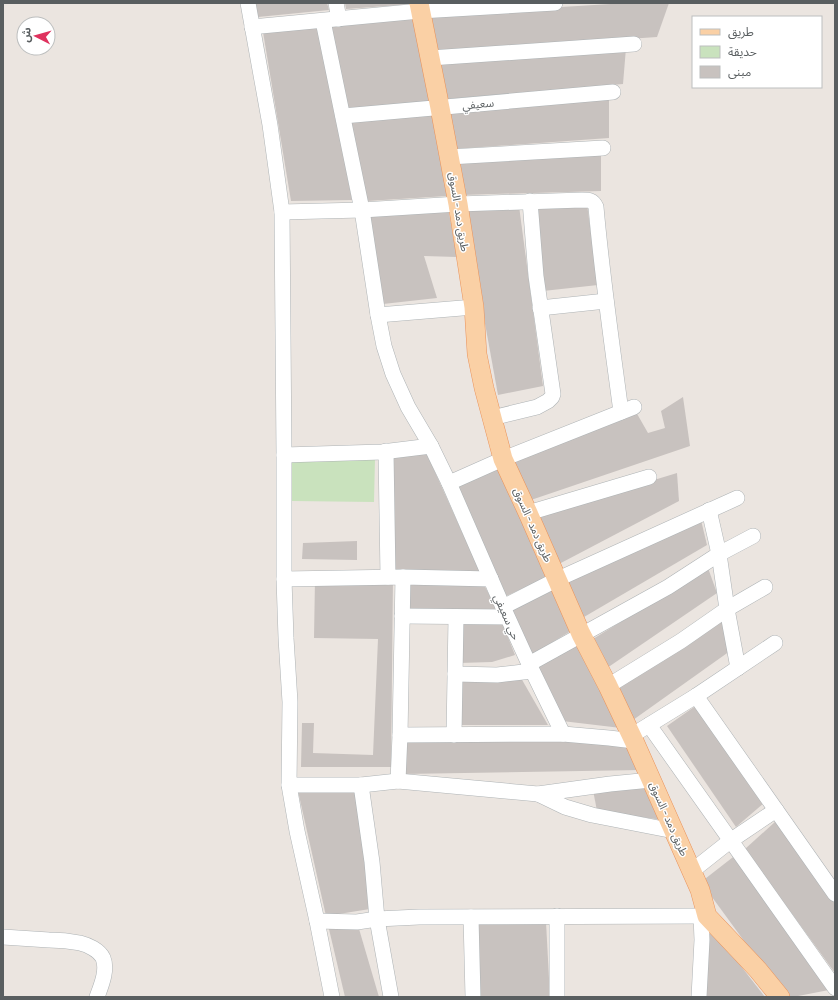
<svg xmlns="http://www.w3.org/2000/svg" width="838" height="1000" viewBox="0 0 838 1000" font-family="Commissioner,'Noto Sans Arabic',sans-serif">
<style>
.green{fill:#c9e2bd}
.building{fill:#c8c2bf}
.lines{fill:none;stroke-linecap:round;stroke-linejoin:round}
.minor-casing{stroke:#aeb3b5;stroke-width:16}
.major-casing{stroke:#e9925b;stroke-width:20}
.minor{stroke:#fff;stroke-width:15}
.major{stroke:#fad0a5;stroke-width:19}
.labels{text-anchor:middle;stroke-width:3;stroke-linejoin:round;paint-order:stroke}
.street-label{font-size:11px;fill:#595e60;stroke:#fff}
</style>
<rect width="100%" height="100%" fill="#ebe5e0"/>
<polygon class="green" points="375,459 374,502 292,501 292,460"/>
<g class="building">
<polygon points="255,3 327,3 329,10 258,17"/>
<polygon points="345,3 413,3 413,4 346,9"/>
<polygon points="627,3 669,3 657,37 438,52 430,15"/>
<polygon points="414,16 431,101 348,110 331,25"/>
<polygon points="319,27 352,200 291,201 263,32"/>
<polygon points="626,48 623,84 446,99 438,63"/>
<polygon points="609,96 609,138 454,149 447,112"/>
<polygon points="434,114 447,196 367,201 351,123"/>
<polygon points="601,153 601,191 462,195 457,162"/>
<polygon points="587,204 598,285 543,291 535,208"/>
<polygon points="519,206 543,386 498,395 464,208"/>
<polygon points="448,207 457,257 424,256 437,298 383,304 366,213"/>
<polygon points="683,397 690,446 528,501 510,462 636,412 648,433 665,428 661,411"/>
<polygon points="426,452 480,572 392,571 392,454"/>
<polygon points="498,466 549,576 504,597 455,486"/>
<polygon points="677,473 679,501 559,564 536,516"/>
<polygon points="701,520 707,545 584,617 566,581"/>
<polygon points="357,541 357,560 302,559 303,543"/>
<polygon points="708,568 717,593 607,668 593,639"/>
<polygon points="393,577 391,767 301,767 302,723 314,723 313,753 373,755 378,639 314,638 315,579"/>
<polygon points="408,582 483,583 498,611 407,612"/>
<polygon points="556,587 574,629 530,656 509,609"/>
<polygon points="723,619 730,651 633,720 616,685"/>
<polygon points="460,621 502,622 515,655 492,662 459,663"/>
<polygon points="580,642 621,728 562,721 535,665"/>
<polygon points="459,678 521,678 548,725 459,725"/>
<polygon points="704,700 772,796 736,827 667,726"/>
<polygon points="400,739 562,740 627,745 641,770 403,774"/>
<polygon points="647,785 663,820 597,811 593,790"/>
<polygon points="298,791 360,792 370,909 326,916"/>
<polygon points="776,821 835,903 835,973 745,849"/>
<polygon points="737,854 834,989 793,997 785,997 701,882"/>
<polygon points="357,922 379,997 345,997 328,925"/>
<polygon points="546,922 550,997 480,997 478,924"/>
<polygon points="708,934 716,934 765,997 703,997"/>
</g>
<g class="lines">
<defs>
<g id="minor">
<polyline points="248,3 270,125 282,212 284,455 284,579 286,638 290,702 289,785 297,831 317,921 332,997"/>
<polyline points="336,3 339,19"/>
<polyline points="323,21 362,210 378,315 384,346 393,374 408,407 431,446 449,483 503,607 529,664 563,734"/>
<polyline points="252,27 420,11 555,3"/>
<polyline points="430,58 634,44"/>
<polyline points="343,116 613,92"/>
<polyline points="449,157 603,148"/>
<path d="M282,212l80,-2 96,-6 124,-4c7,0 11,0 14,7 6,69 16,137 25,205"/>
<polyline points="540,308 606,301"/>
<polyline points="378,315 474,307"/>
<polyline points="492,418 537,407 548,401 552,397 553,394 536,276 530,201"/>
<polyline points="386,451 388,577"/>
<polyline points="284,455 382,452 431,446"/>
<polyline points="449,483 503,459 634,407"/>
<polyline points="709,510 719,554 727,609 738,668"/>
<polyline points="528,513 649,477"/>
<polyline points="284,579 403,577 491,579"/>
<polyline points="503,607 558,579 737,498"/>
<polyline points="402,616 507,617"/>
<polyline points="529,664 668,587 719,554 753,536"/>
<polyline points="455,674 497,675 532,671"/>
<polyline points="608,686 681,641 727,609 765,587"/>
<polyline points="696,696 835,894"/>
<polyline points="649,725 835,988"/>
<polyline points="400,735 563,734 609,738 634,741"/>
<polyline points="454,735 456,618"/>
<polyline points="631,736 696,696 775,643"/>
<polyline points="398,781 400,735 403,577"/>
<polyline points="289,785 361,785 398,781 538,794 610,784 651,780"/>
<polyline points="361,785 372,862 377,919 391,997"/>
<polyline points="538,794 565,807 592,815 674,831"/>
<polyline points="692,871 730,841 776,810"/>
<polyline points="471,917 473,997"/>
<polyline points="317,921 357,922 377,919 419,917 707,916"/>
<path d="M3,937c15,1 31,2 46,3 11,0 21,1 31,3 8,2 19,7 23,15 5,12 -2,28 -6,39"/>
<polyline points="557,997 557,916"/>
<polyline points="699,997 702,940 701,916"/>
</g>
<polyline id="major" points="419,3 440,108 458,204 474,307 477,354 484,388 503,459 528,513 581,634 608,686 634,741 700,890 707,916 758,970 780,997"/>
</defs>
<use href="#minor" class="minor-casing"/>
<use href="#major" class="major-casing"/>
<use href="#minor" class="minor"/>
<use href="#major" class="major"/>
</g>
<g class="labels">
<g class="street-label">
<text transform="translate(478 104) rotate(-5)" y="4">سعيفي</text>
<text transform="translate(459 212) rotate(81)" y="4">طريق دمد - السوق</text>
<text transform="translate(533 525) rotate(66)" y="4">طريق دمد - السوق</text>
<text transform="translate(507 617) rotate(66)" y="4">حي سعيفي</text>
<text transform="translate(669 819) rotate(66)" y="4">طريق دمد - السوق</text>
</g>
</g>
<rect width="838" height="1000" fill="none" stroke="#595e60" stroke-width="8"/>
<rect x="692" y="16" width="130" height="72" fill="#ffffff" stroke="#bdbfbf"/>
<rect x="700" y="29" width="20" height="6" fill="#fad0a5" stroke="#bdbfbf"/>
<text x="728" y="36" font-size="12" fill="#595e60">طريق</text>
<rect x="700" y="46" width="20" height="12" fill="#c9e2bd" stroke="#bdbfbf"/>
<text x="728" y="56" font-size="12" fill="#595e60">حديقة</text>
<rect x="700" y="66" width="20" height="12" fill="#c8c2bf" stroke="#bdbfbf"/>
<text x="728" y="76" font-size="12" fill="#595e60">مبنى</text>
<g transform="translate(36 36) rotate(276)"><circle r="19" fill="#ffffff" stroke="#bdbfbf"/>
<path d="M0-3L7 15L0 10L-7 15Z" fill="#df325e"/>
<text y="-6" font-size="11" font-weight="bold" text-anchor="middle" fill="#595e60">ش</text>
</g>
</svg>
